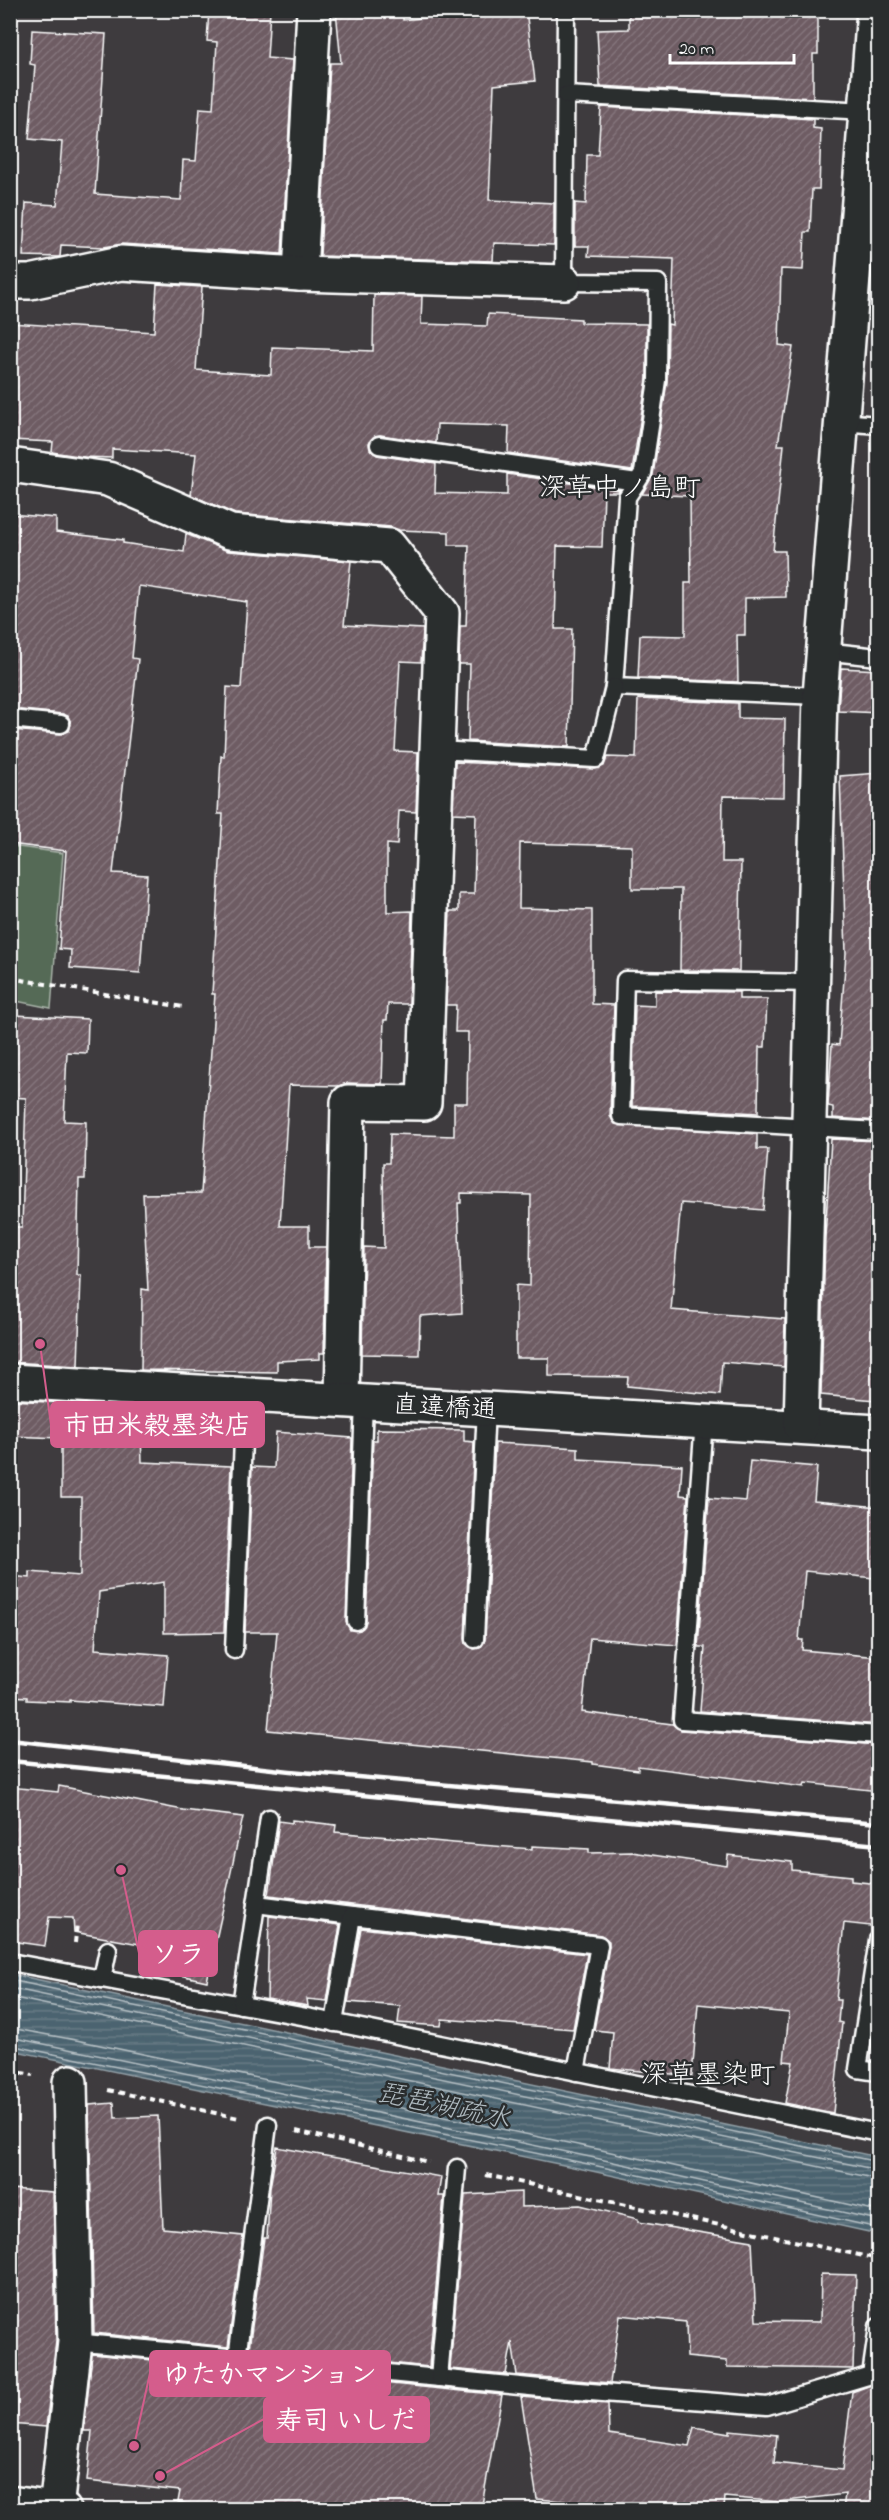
<svg xmlns="http://www.w3.org/2000/svg" width="889" height="2520" viewBox="0 0 889 2520" font-family="'Indie Flower','Klee One',sans-serif">
<style>
.green{fill:#546a56;stroke:#aab4aa;stroke-width:1.5}
.water{fill:url(#water-rules);stroke:#94a2a9;stroke-width:1.5}
.lines{fill:none;stroke-linecap:round;stroke-linejoin:round}
.shore{stroke:#b7c1c6;stroke-width:1.5}
.building{fill:url(#building-hatch);stroke:#fff;stroke-width:1.5}
.service-casing{stroke:#fff;stroke-width:21}
.minor-casing{stroke:#fff;stroke-width:38}
.path{stroke:#fff;stroke-width:4;stroke-dasharray:6 4.5;stroke-linecap:butt}
.service{stroke:#2a2d2e;stroke-width:16}
.minor{stroke:#2a2d2e;stroke-width:33}
.rail{stroke:#fff;stroke-width:4.5}
.labels{text-anchor:middle;stroke-width:5;stroke-linejoin:round;paint-order:stroke}
.street-label{font-size:26px;fill:#fff;stroke:#2a2d2e}
.neighbourhood-label{font-size:27px;fill:#fff;stroke:#2a2d2e}
.water-label{font-size:27px;font-style:italic;fill:#aeb9bf;stroke:#2a2d2e}
.leader{fill:none;stroke:#d45d8c;stroke-width:2}
.callout-dot{fill:#d45d8c;stroke:#2a2d2e;stroke-width:2}
.callout{fill:#d45d8c;stroke:#d45d8c;stroke-width:2}
.callout-label{font-size:27px;text-anchor:middle;font-weight:bold;fill:#fff}
</style>
<defs>
<pattern id="water-rules" width="6" height="5" patternUnits="userSpaceOnUse" patternTransform="scale(1.5)"><rect width="6" height="5" fill="#4c6470"/><path d="M0 2.5h6" fill="none" stroke="#677b85"/></pattern>
<pattern id="building-hatch" width="6" height="6" patternUnits="userSpaceOnUse" patternTransform="scale(1.5)"><rect width="6" height="6" fill="#6e5c64"/><path d="M-1 1l2-2M0 6l6-6M5 7l2-2" fill="none" stroke="#84747b"/></pattern>
</defs>
<rect width="100%" height="100%" fill="#3e3b3e"/>
<filter id="ink" filterUnits="userSpaceOnUse"><feTurbulence type="fractalNoise" baseFrequency=".0167" numOctaves="2"/><feDisplacementMap in="SourceGraphic" scale="12" xChannelSelector="R" yChannelSelector="G"/><feConvolveMatrix kernelMatrix="1 2 1 2 8 2 1 2 1" color-interpolation-filters="sRGB"/></filter>
<g filter="url(#ink)">
<polygon class="green" points="11,846 63,853 51,1008 11,1000"/>
<polygon class="water" points="11,1974 878,2157 878,2234 592,2171 11,2050"/>
<g class="lines">
<g class="shore">
<polyline points="10,1980 878,2162"/>
<polyline points="10,1988 878,2170"/>
<polyline points="10,1997 878,2179"/>
<polyline points="10,2028 76,2040 597,2149 878,2211"/>
<polyline points="10,2037 595,2158 878,2220"/>
<polyline points="10,2045 593,2165 878,2228"/>
</g>
</g>
<g class="building">
<polygon points="209,10 270,10 267,58 293,60 282,254 122,244 104,247 61,245 60,257 23,256 26,203 57,205 62,142 29,139 35,65 30,64 32,30 106,34 95,194 181,200 183,160 196,161 200,108 213,109 217,42 207,41"/>
<polygon points="336,10 403,10 403,20 498,10 526,10 535,81 494,85 489,200 554,203 554,245 494,243 493,261 320,256 330,63 341,63"/>
<polygon points="629,10 818,13 818,54 813,54 813,98 600,86 597,30 629,29"/>
<polygon points="601,107 813,119 813,128 821,129 819,189 812,189 810,232 805,232 803,270 781,269 779,345 793,347 778,445 784,445 773,551 785,551 786,597 745,598 745,635 737,635 738,682 638,678 640,635 685,636 685,583 691,583 690,496 642,494 653,475 667,382 668,324 672,325 674,259 588,256 589,246 575,246 575,203 586,204 587,155 598,155"/>
<polygon points="157,284 202,287 196,370 271,375 272,347 373,351 374,295 422,296 421,324 487,326 488,314 581,319 581,323 647,324 647,379 632,471 508,453 509,426 437,424 436,443 380,435 375,436 369,443 370,449 377,455 436,464 435,493 507,495 507,474 619,490 618,492 604,492 602,547 557,546 555,629 572,629 569,747 468,741 470,664 459,664 460,626 466,626 469,545 449,545 449,532 399,530 391,527 235,514 191,495 196,454 112,449 112,458 84,457 52,452 53,442 10,440 10,323 154,332"/>
<polygon points="10,514 56,518 56,532 123,540 123,543 184,552 186,534 228,551 351,561 344,625 423,629 421,662 400,661 395,751 418,752 416,812 399,811 397,845 387,844 387,912 412,911 409,1004 388,1004 387,1020 384,1020 382,1084 348,1083 338,1086 289,1085 280,1226 309,1226 309,1247 326,1247 324,1353 320,1353 320,1359 277,1361 277,1372 141,1370 142,1289 148,1290 143,1194 201,1193 215,994 212,994 223,814 218,814 221,756 224,757 227,687 241,688 247,602 139,586 132,658 138,659 113,873 147,875 140,973 70,968 71,950 59,949 66,851 10,844 10,730 61,734 69,731 71,724 68,716 63,714 10,709"/>
<polygon points="841,668 879,670 879,713 838,711"/>
<polygon points="638,699 738,703 738,718 785,719 784,797 723,796 722,862 741,862 739,971 680,970 681,889 632,889 632,846 520,843 519,908 592,910 592,1004 614,1005 610,1116 615,1124 757,1134 757,1149 768,1149 763,1210 681,1203 671,1310 785,1319 784,1367 722,1362 720,1395 627,1386 628,1377 549,1376 549,1358 516,1358 516,1285 530,1286 531,1195 461,1193 461,1203 458,1203 462,1313 420,1316 419,1355 362,1354 364,1247 384,1248 383,1163 389,1163 390,1134 454,1136 454,1103 467,1103 468,1032 455,1032 456,1005 446,1005 450,911 459,911 459,894 474,894 476,814 453,813 455,762 595,769 604,766 607,757 636,758"/>
<polygon points="879,773 879,1121 833,1118 833,1107 828,1106 832,1044 839,1045 846,953 840,776"/>
<polygon points="655,991 739,992 739,999 767,999 765,1047 759,1047 758,1113 632,1106 635,1005 655,1006"/>
<polygon points="15,1015 88,1019 87,1053 67,1052 64,1121 86,1122 85,1179 79,1179 77,1275 81,1275 78,1366 10,1362 10,1227 22,1227 26,1098 10,1097 10,1043 14,1044"/>
<polygon points="831,1139 879,1141 879,1374 877,1374 875,1400 821,1395 825,1238"/>
<polygon points="10,1400 140,1407 142,1462 231,1466 224,1632 164,1633 164,1582 99,1592 95,1649 168,1655 164,1707 70,1700 70,1702 27,1700 27,1697 10,1696 10,1576 30,1578 30,1572 80,1576 81,1497 61,1497 61,1438 10,1436"/>
<polygon points="377,1429 464,1430 464,1441 474,1442 465,1638 466,1644 474,1649 480,1648 485,1640 495,1443 578,1448 578,1459 682,1465 680,1495 688,1496 677,1645 590,1638 582,1712 672,1724 681,1730 879,1745 879,1791 805,1783 804,1787 638,1766 638,1770 593,1764 593,1762 268,1730 277,1632 245,1632 252,1467 274,1468 276,1432 352,1438 346,1621 350,1630 360,1630 366,1621 373,1440 377,1440"/>
<polygon points="750,1461 817,1467 814,1501 879,1507 874,1578 805,1571 799,1640 803,1640 802,1650 879,1657 879,1725 700,1711 705,1647 698,1647 709,1498 746,1501"/>
<polygon points="59,1786 183,1810 243,1817 207,1981 152,1969 156,1947 74,1932 73,1918 49,1917 45,1946 10,1941 10,1787 58,1792"/>
<polygon points="292,1820 336,1825 335,1832 454,1843 532,1849 532,1846 589,1849 589,1853 632,1852 727,1866 728,1855 792,1862 792,1870 851,1876 851,1881 879,1884 879,1927 844,1923 836,2000 840,2000 838,2022 842,2023 833,2113 785,2103 793,2062 784,2061 789,2013 698,2004 692,2076 610,2068 613,2032 594,2030 609,1947 609,1941 601,1935 269,1895 279,1821 292,1823"/>
<polygon points="269,1916 340,1925 327,2001 307,1999 308,2006 267,1999"/>
<polygon points="361,1928 587,1954 573,2029 442,2019 441,2026 398,2023 400,2006 348,2002"/>
<polygon points="114,2103 115,2118 158,2116 163,2228 243,2236 228,2347 94,2333 89,2105"/>
<polygon points="277,2147 441,2177 438,2196 444,2196 429,2367 249,2349 264,2238 267,2238 270,2188"/>
<polygon points="10,2189 53,2192 56,2341 46,2427 10,2424"/>
<polygon points="521,2192 521,2207 580,2205 638,2219 638,2222 752,2241 756,2321 820,2322 821,2274 856,2275 853,2369 727,2367 727,2361 687,2357 686,2322 620,2315 610,2383 517,2375 512,2342 506,2374 450,2369 465,2195"/>
<polygon points="92,2354 502,2395 481,2510 218,2510 178,2502 180,2491 87,2481 92,2431 84,2431"/>
<polygon points="879,2382 879,2510 843,2510 845,2494 779,2502 725,2497 724,2508 678,2502 678,2510 537,2499 521,2397 608,2404 609,2434 689,2446 694,2427 730,2433 730,2430 777,2435 774,2463 842,2470 852,2392"/>
</g>
<g class="lines">
<defs>
<g id="service">
<polyline points="566,10 564,282 658,283 657,380 643,473 627,497 614,687 820,696"/>
<polyline points="566,95 866,111"/>
<polyline points="842,422 878,425"/>
<polyline points="379,445 637,482"/>
<polyline points="823,651 878,657"/>
<polyline points="10,719 61,724"/>
<polyline points="437,750 596,759 614,687"/>
<polyline points="813,983 625,980 621,1116 878,1131"/>
<polyline points="704,1420 682,1720 878,1735"/>
<polyline points="356,1621 364,1401"/>
<polyline points="475,1639 486,1408"/>
<polyline points="234,1650 245,1394"/>
<polyline points="256,1904 352,1916"/>
<polyline points="878,1940 858,2069 878,2072"/>
<polyline points="10,1962 312,2018 878,2133"/>
<polyline points="102,1979 108,1950"/>
<polyline points="241,2005 269,1818"/>
<polyline points="334,2023 352,1916 599,1945 576,2072"/>
<polyline points="75,2342 540,2388 767,2406 871,2375 878,2327"/>
<polyline points="237,2358 268,2125"/>
<polyline points="439,2378 457,2168"/>
</g>
<g id="minor">
<polyline points="300,274 314,10"/>
<polyline points="10,282 30,282 121,263 300,274 564,282"/>
<polyline points="10,465 108,479 230,532 389,546 442,613 424,1103 348,1102 342,1400"/>
<polyline points="10,1381 878,1432"/>
<polyline points="801,1427 820,696 874,10"/>
<polyline points="10,2503 64,2510"/>
<polyline points="56,2509 75,2342 70,2082"/>
</g>
</defs>
<use href="#service" class="service-casing"/>
<use href="#minor" class="minor-casing"/>
<g class="path">
<polyline points="10,978 183,1007"/>
<polyline points="75,1943 77,1923"/>
<polyline points="10,2071 33,2075"/>
<polyline points="108,2090 239,2118"/>
<polyline points="296,2131 429,2162"/>
<polyline points="486,2175 878,2259"/>
</g>
<use href="#service" class="service"/>
<use href="#minor" class="minor"/>
<g class="rail">
<polyline points="10,1740 290,1771 878,1823"/>
<polyline points="10,1761 878,1845"/>
</g>
</g>
</g>
<g class="labels">
<g class="street-label">
<text transform="translate(445 1406) rotate(3)" y="9">直違橋通</text>
</g>
<g class="neighbourhood-label">
<text x="620" y="496">深草中ノ島町</text>
<text x="708" y="2083">深草墨染町</text>
</g>
<g class="water-label">
<text transform="translate(444 2105) rotate(12)" y="9">琵琶湖疏水</text>
</g>
</g>
<path class="leader" d="M40 1344L51 1425M121 1870L139 1953M134 2446L150 2373M160 2476L264 2419"/>
<g class="callout-dot">
<circle cx="40" cy="1344" r="6"/>
<circle cx="121" cy="1870" r="6"/>
<circle cx="134" cy="2446" r="6"/>
<circle cx="160" cy="2476" r="6"/>
</g>
<g class="callout">
<rect x="51" y="1402" width="213" height="45" rx="6"/>
<rect x="139" y="1931" width="78" height="45" rx="6"/>
<rect x="150" y="2351" width="240" height="45" rx="6"/>
<rect x="264" y="2397" width="165" height="45" rx="6"/>
</g>
<g class="callout-label">
<text x="157" y="1434">市田米穀墨染店</text>
<text x="178" y="1963">ソラ</text>
<text x="270" y="2383">ゆたかマンション</text>
<text x="346" y="2429">寿司 いしだ</text>
</g>
<rect width="889" height="2520" fill="none" stroke="#2a2d2e" stroke-width="36"/>
<rect x="18" y="18" width="853" height="2484" fill="none" stroke="#fff" stroke-width="2" filter="url(#ink)"/>
<path d="M670 54v9h124v-9" fill="none" stroke="#ffffff" stroke-width="3"/>
<text x="679" y="54" font-size="18" fill="#ffffff" stroke="#2a2d2e" stroke-width="4.5" paint-order="stroke">20 m</text>
</svg>
